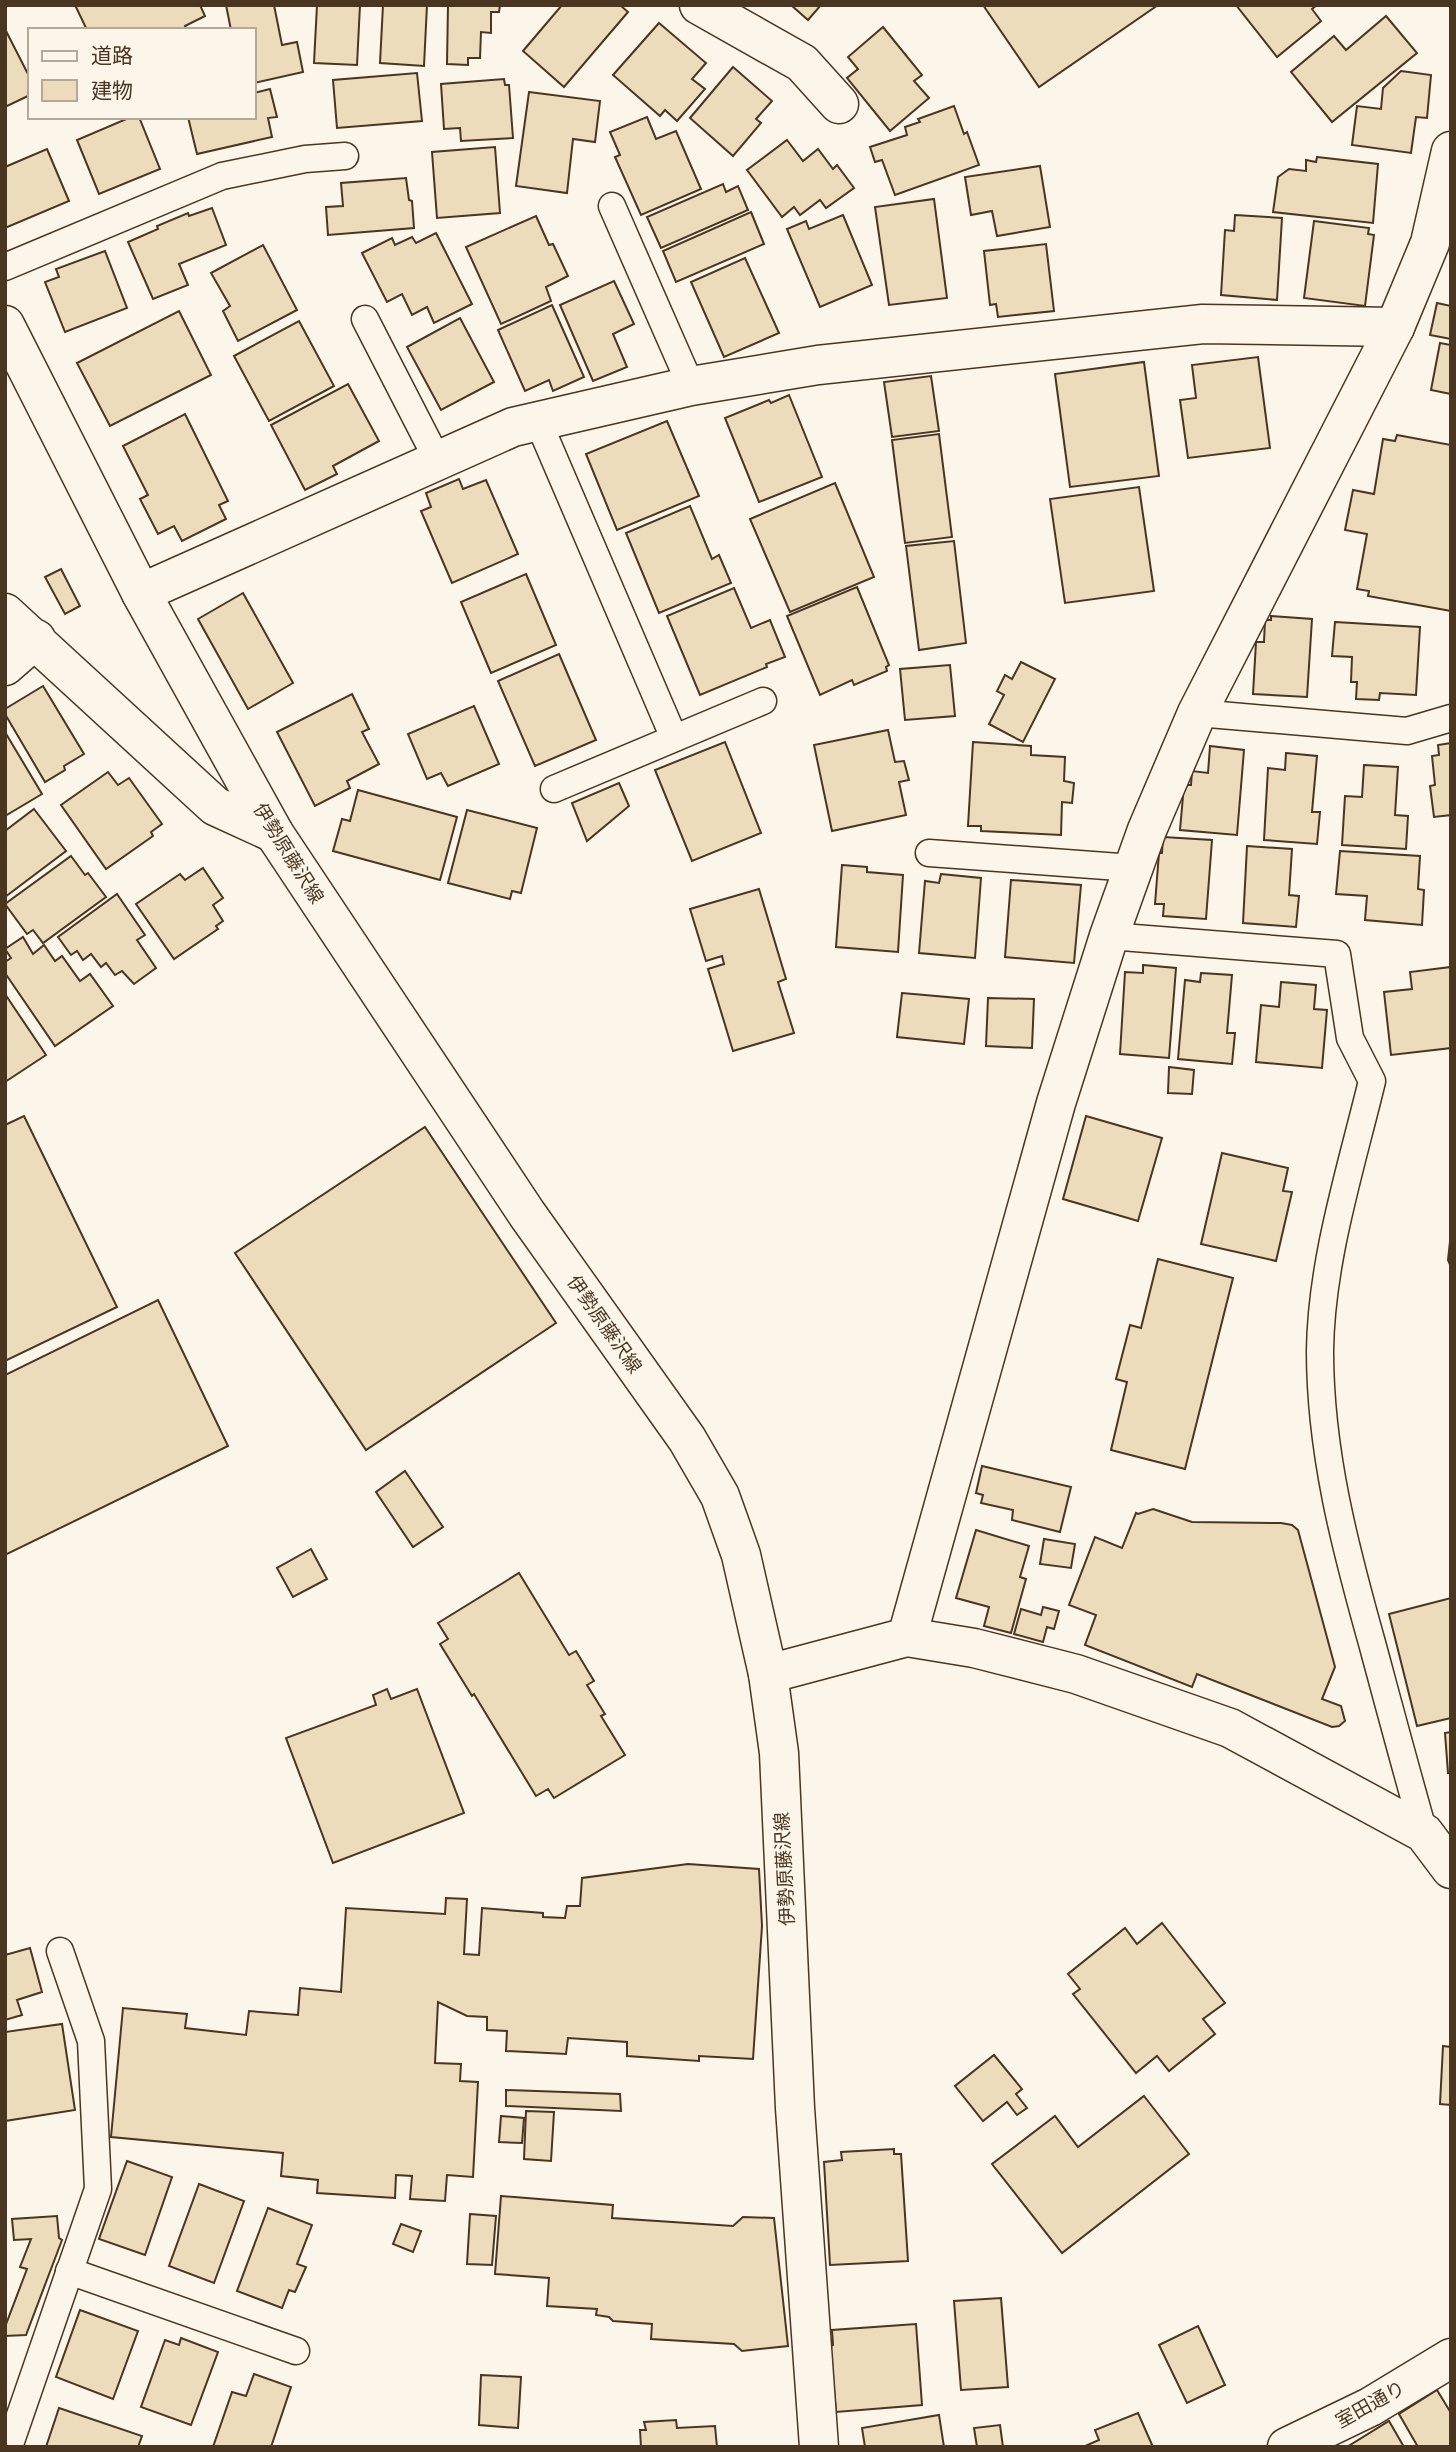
<svg xmlns="http://www.w3.org/2000/svg" width="1456" height="2452" viewBox="0 0 1456 2452" font-family="Lato,'Noto Sans JP',sans-serif">
<style>
.building{fill:#ecdcbc;stroke:#4a3520;stroke-width:2}
.lines{fill:none;stroke-linecap:round;stroke-linejoin:round}
.lane-casing{stroke:#4a3520;stroke-width:29}
.street-casing{stroke:#4a3520;stroke-width:41}
.secondary-casing{stroke:#4a3520;stroke-width:41}
.primary-casing{stroke:#4a3520;stroke-width:41}
.lane{stroke:#fbf6e9;stroke-width:26}
.street{stroke:#fbf6e9;stroke-width:38}
.secondary{stroke:#fbf6e9;stroke-width:38}
.primary{stroke:#fbf6e9;stroke-width:38}
.labels{text-anchor:middle;stroke-width:5;stroke-linejoin:round;paint-order:stroke}
.street-label{font-size:19px;fill:#4a3520;stroke:#fbf6e9}
</style>
<rect width="100%" height="100%" fill="#fbf6e9"/>
<g class="building">
<polygon points="75,5 200,5 205,16 185,26 187,30 87,30"/>
<polygon points="226,5 274,5 282,45 297,42 303,72 254,83 254,30 231,30"/>
<polygon points="317,5 360,5 357,65 314,63"/>
<polygon points="383,5 427,5 424,66 380,63"/>
<polygon points="448,5 500,5 499,12 491,12 491,33 481,32 480,58 468,58 468,65 447,64"/>
<polygon points="562,5 620,5 628,12 564,87 523,51"/>
<polygon points="791,5 821,5 808,20"/>
<polygon points="983,5 1158,5 1039,87"/>
<polygon points="1236,5 1317,5 1312,9 1321,21 1277,57"/>
<polygon points="1386,16 1417,53 1332,122 1291,72 1334,36 1346,50"/>
<polygon points="659,23 706,63 692,79 705,89 677,121 665,110 660,116 613,75"/>
<polygon points="883,27 922,75 914,81 929,98 890,131 847,78 858,69 848,57"/>
<polygon points="5,29 30,78 30,95 5,107"/>
<polygon points="733,67 772,101 756,119 761,123 733,156 690,118"/>
<polygon points="1401,71 1431,75 1427,118 1416,117 1411,153 1352,145 1357,106 1381,109 1383,88"/>
<polygon points="417,73 422,121 337,128 333,80"/>
<polygon points="504,79 505,85 509,85 513,138 461,141 460,128 444,129 441,84"/>
<polygon points="270,89 277,117 268,118 272,137 197,154 188,117 254,117 254,93"/>
<polygon points="529,92 600,101 595,142 573,139 567,193 516,186"/>
<polygon points="954,106 964,134 967,132 979,165 895,195 882,160 875,162 870,147 907,135 905,127 920,122 918,119"/>
<polygon points="131,117 139,117 160,169 99,194 77,140"/>
<polygon points="647,117 656,139 676,131 701,189 641,215 615,157 620,155 610,132"/>
<polygon points="787,140 803,161 818,149 833,169 837,165 854,188 826,208 820,200 800,215 794,207 782,217 747,170"/>
<polygon points="495,147 500,213 437,218 432,152"/>
<polygon points="47,149 69,201 5,228 5,167"/>
<polygon points="1317,157 1378,164 1373,223 1273,212 1278,177 1289,169 1306,171 1306,160 1316,162"/>
<polygon points="1040,166 1050,227 997,236 992,211 971,215 965,177"/>
<polygon points="406,178 409,200 412,201 414,228 328,235 326,207 343,206 341,183"/>
<polygon points="723,184 726,192 738,186 748,210 661,248 647,217"/>
<polygon points="934,199 947,298 889,305 875,207"/>
<polygon points="212,208 226,245 179,264 188,285 153,299 128,242 158,229 157,226 188,213 189,216"/>
<polygon points="751,212 764,244 676,282 663,251"/>
<polygon points="843,215 872,285 820,307 787,229 806,221 809,229"/>
<polygon points="1235,215 1282,218 1277,300 1221,295 1225,230 1234,231"/>
<polygon points="536,216 549,245 553,244 568,276 546,287 551,301 501,324 466,247"/>
<polygon points="1314,221 1369,228 1368,234 1374,235 1365,306 1304,298"/>
<polygon points="436,233 472,304 434,323 427,307 412,315 402,294 387,302 362,253 392,238 395,245 412,237 416,243"/>
<polygon points="1046,244 1054,311 998,317 996,304 990,305 984,251"/>
<polygon points="263,245 297,310 238,341 223,311 230,306 211,273"/>
<polygon points="105,251 127,308 65,332 45,282 59,277 56,269"/>
<polygon points="745,258 779,333 724,357 691,282"/>
<polygon points="614,281 634,324 613,334 627,367 593,381 560,305"/>
<polygon points="1437,303 1451,306 1451,339 1430,335"/>
<polygon points="552,305 584,377 553,391 549,380 525,391 498,330"/>
<polygon points="179,311 211,375 110,426 77,363"/>
<polygon points="460,318 494,382 441,410 407,347"/>
<polygon points="299,321 334,386 269,421 234,356"/>
<polygon points="1440,343 1451,345 1451,394 1431,390"/>
<polygon points="1258,357 1270,448 1188,458 1180,400 1196,398 1192,365"/>
<polygon points="1144,362 1159,476 1070,487 1055,374"/>
<polygon points="931,376 939,431 892,437 884,382"/>
<polygon points="348,384 379,441 333,466 337,474 305,490 271,425"/>
<polygon points="789,395 822,477 759,502 725,418 769,400 771,403"/>
<polygon points="185,414 228,501 219,505 226,519 182,541 174,526 158,534 140,499 148,495 123,446"/>
<polygon points="667,421 699,496 617,530 586,454"/>
<polygon points="939,434 952,537 905,543 892,440"/>
<polygon points="1397,435 1451,445 1451,611 1368,596 1369,591 1357,589 1367,534 1345,530 1353,490 1374,494 1383,439 1395,441"/>
<polygon points="459,479 463,489 486,480 518,554 452,583 421,511 431,507 426,493"/>
<polygon points="835,483 874,577 790,612 750,519"/>
<polygon points="1139,487 1154,591 1065,603 1050,499"/>
<polygon points="690,506 712,559 719,555 731,583 659,613 626,533"/>
<polygon points="954,541 966,643 919,650 906,546"/>
<polygon points="61,569 80,606 65,614 45,577"/>
<polygon points="526,574 556,645 491,673 461,602"/>
<polygon points="857,587 889,665 886,667 887,671 854,685 852,680 820,695 787,616"/>
<polygon points="734,588 751,628 770,620 785,657 766,664 767,667 700,695 667,616"/>
<polygon points="243,593 293,683 248,709 198,619"/>
<polygon points="1271,616 1312,619 1307,697 1253,694 1256,642 1264,642 1265,620 1271,620"/>
<polygon points="1335,622 1420,627 1416,695 1380,693 1379,700 1356,699 1357,682 1351,682 1352,657 1332,656"/>
<polygon points="559,654 596,740 535,766 498,681"/>
<polygon points="1021,662 1055,679 1023,742 989,724 1004,695 997,691 1005,675 1012,679"/>
<polygon points="950,665 955,716 905,720 900,669"/>
<polygon points="43,686 84,754 64,766 65,770 45,782 5,714 5,709"/>
<polygon points="352,694 369,729 362,732 379,764 347,781 350,788 315,806 277,732"/>
<polygon points="474,706 499,764 448,786 441,773 427,779 408,734"/>
<polygon points="888,730 895,762 904,761 909,780 899,782 906,815 832,831 814,745"/>
<polygon points="5,732 42,794 5,816"/>
<polygon points="725,742 761,833 692,861 655,770"/>
<polygon points="973,742 1031,746 1031,755 1065,757 1064,781 1074,783 1072,803 1062,802 1061,835 981,831 981,826 968,826"/>
<polygon points="1451,743 1451,815 1434,817 1430,786 1435,785 1432,756 1439,755 1438,745"/>
<polygon points="1210,746 1244,750 1237,835 1180,830 1184,785 1191,785 1192,771 1208,773"/>
<polygon points="1286,753 1317,756 1312,812 1320,812 1317,844 1264,840 1268,768 1285,770"/>
<polygon points="1364,765 1398,767 1395,815 1408,816 1406,849 1342,845 1345,796 1362,797"/>
<polygon points="108,772 118,785 129,778 162,824 151,832 153,836 106,869 61,805"/>
<polygon points="619,783 629,806 587,841 572,803"/>
<polygon points="358,790 457,817 440,880 333,851 342,819 350,821"/>
<polygon points="34,809 66,851 5,897 5,831"/>
<polygon points="467,810 537,828 521,893 512,891 510,899 448,883"/>
<polygon points="1163,837 1212,840 1206,919 1163,916 1164,904 1155,904 1159,853 1162,853"/>
<polygon points="1247,846 1292,849 1289,895 1299,896 1296,927 1243,923"/>
<polygon points="1340,851 1420,856 1418,889 1424,890 1422,925 1365,920 1367,896 1336,894"/>
<polygon points="71,856 85,875 88,873 106,897 43,943 33,930 27,934 5,904"/>
<polygon points="842,865 867,867 867,872 903,875 898,952 836,947"/>
<polygon points="203,868 223,898 213,905 223,921 216,926 218,929 174,959 136,904 180,874 185,880"/>
<polygon points="941,874 981,878 975,958 919,953 925,881 939,883"/>
<polygon points="1011,880 1081,885 1074,963 1005,957"/>
<polygon points="759,889 786,979 778,982 794,1033 733,1051 708,969 724,964 722,956 706,961 690,909"/>
<polygon points="117,894 145,935 137,940 156,968 134,984 122,971 115,975 106,963 101,967 91,954 83,960 77,951 71,955 58,937"/>
<polygon points="23,937 33,954 44,945 55,961 62,956 80,981 90,974 113,1006 55,1046 5,973 5,962 11,958 5,949"/>
<polygon points="1143,965 1176,968 1169,1058 1120,1054 1125,972 1143,973"/>
<polygon points="1451,967 1451,1048 1391,1055 1384,992 1412,989 1410,972"/>
<polygon points="1201,973 1232,975 1227,1033 1235,1033 1232,1064 1178,1059 1185,980 1200,982"/>
<polygon points="1281,982 1316,985 1314,1009 1327,1010 1322,1068 1256,1062 1261,1005 1279,1007"/>
<polygon points="902,993 969,999 964,1044 897,1037"/>
<polygon points="5,994 46,1055 5,1082"/>
<polygon points="988,998 1034,999 1032,1048 986,1046"/>
<polygon points="1169,1067 1194,1070 1192,1094 1168,1093"/>
<polygon points="24,1116 117,1307 5,1361 5,1125"/>
<polygon points="1086,1116 1162,1138 1138,1221 1063,1199"/>
<polygon points="425,1127 556,1323 366,1450 235,1253"/>
<polygon points="1222,1153 1288,1168 1283,1191 1292,1192 1276,1261 1201,1244"/>
<polygon points="1451,1232 1451,1267 1448,1260"/>
<polygon points="1158,1259 1233,1278 1185,1469 1111,1450 1127,1382 1116,1379 1130,1325 1141,1328"/>
<polygon points="158,1300 228,1446 5,1555 5,1375"/>
<polygon points="982,1466 1071,1487 1060,1532 1012,1520 1013,1510 981,1503 983,1495 976,1493"/>
<polygon points="405,1471 443,1527 413,1547 376,1492"/>
<polygon points="1153,1509 1192,1522 1281,1523 1292,1525 1298,1530 1335,1667 1322,1699 1341,1706 1345,1721 1339,1726 1332,1727 1197,1674 1192,1687 1085,1645 1096,1615 1069,1605 1095,1537 1122,1548 1136,1513 1138,1514"/>
<polygon points="976,1530 1029,1546 1020,1577 1026,1579 1011,1633 984,1626 989,1607 956,1598"/>
<polygon points="1044,1539 1075,1544 1071,1568 1040,1564"/>
<polygon points="311,1549 327,1579 293,1597 277,1568"/>
<polygon points="519,1573 569,1655 576,1651 594,1681 587,1685 605,1714 601,1716 625,1755 554,1798 548,1789 536,1796 474,1694 472,1696 440,1644 448,1639 438,1623"/>
<polygon points="1451,1598 1451,1718 1417,1726 1389,1614"/>
<polygon points="1043,1607 1059,1611 1054,1629 1047,1627 1043,1642 1014,1634 1021,1609 1041,1615"/>
<polygon points="387,1689 391,1699 417,1689 464,1813 333,1863 286,1738 376,1705 373,1695"/>
<polygon points="1451,1732 1451,1773 1448,1773 1445,1733"/>
<polygon points="688,1864 759,1869 762,1926 753,2059 699,2056 699,2061 627,2056 627,2042 568,2038 566,2054 506,2051 507,2031 487,2030 487,2017 467,2016 438,2002 435,2063 461,2064 460,2081 478,2082 473,2177 447,2175 445,2201 410,2199 412,2176 396,2175 395,2198 317,2193 318,2180 281,2176 283,2153 111,2137 123,2008 187,2014 185,2028 246,2035 249,2011 298,2015 300,1988 341,1992 346,1908 445,1914 446,1898 467,1899 464,1954 479,1955 482,1908 543,1913 543,1917 565,1918 567,1906 580,1906 582,1878"/>
<polygon points="1162,1923 1225,2003 1203,2019 1215,2034 1169,2071 1157,2056 1136,2073 1073,1994 1080,1989 1068,1974 1125,1928 1137,1944"/>
<polygon points="30,1948 42,1992 17,2000 22,2015 5,2020 5,1955"/>
<polygon points="62,2024 75,2110 5,2121 5,2032"/>
<polygon points="1443,2046 1451,2047 1451,2105 1440,2104"/>
<polygon points="994,2055 1022,2089 1016,2094 1027,2108 1017,2115 1007,2102 983,2121 955,2086"/>
<polygon points="506,2090 620,2094 621,2111 506,2106"/>
<polygon points="1144,2096 1189,2154 1062,2253 992,2164 1055,2116 1078,2147"/>
<polygon points="526,2111 554,2112 551,2161 524,2159"/>
<polygon points="501,2116 524,2118 522,2143 499,2142"/>
<polygon points="894,2149 894,2154 901,2154 908,2261 830,2265 824,2162 842,2160 841,2152"/>
<polygon points="127,2161 172,2177 145,2255 99,2239"/>
<polygon points="199,2184 244,2201 214,2283 169,2266"/>
<polygon points="501,2196 613,2205 612,2218 733,2226 743,2217 774,2218 788,2346 742,2351 734,2344 651,2339 652,2324 613,2321 609,2317 596,2315 597,2309 547,2306 549,2278 495,2274"/>
<polygon points="268,2208 312,2225 297,2264 306,2267 295,2292 289,2290 282,2308 237,2291"/>
<polygon points="470,2214 496,2216 492,2265 467,2264"/>
<polygon points="57,2216 59,2238 62,2240 26,2335 5,2336 5,2327 27,2269 20,2267 31,2239 14,2240 12,2219"/>
<polygon points="401,2224 421,2231 413,2252 393,2244"/>
<polygon points="1001,2298 1008,2387 961,2390 954,2301"/>
<polygon points="80,2310 138,2331 113,2399 56,2377"/>
<polygon points="916,2324 922,2405 836,2412 830,2346 833,2345 832,2330"/>
<polygon points="1198,2326 1225,2385 1187,2403 1159,2345"/>
<polygon points="181,2338 218,2352 191,2425 141,2407 165,2340 179,2345"/>
<polygon points="254,2374 291,2387 271,2447 213,2447 232,2392 246,2396"/>
<polygon points="481,2375 521,2377 518,2428 479,2425"/>
<polygon points="1437,2390 1451,2413 1451,2447 1418,2447 1399,2414"/>
<polygon points="59,2408 142,2436 138,2447 46,2447"/>
<polygon points="1138,2413 1153,2447 1083,2447 1099,2440 1095,2430"/>
<polygon points="939,2415 944,2447 865,2447 862,2428"/>
<polygon points="676,2420 677,2428 715,2426 717,2447 641,2447 640,2430 646,2430 644,2422"/>
<polygon points="1389,2421 1404,2447 1347,2447"/>
<polygon points="1000,2425 1003,2447 977,2447 974,2428"/>
</g>
<g class="lines">
<defs>
<g id="lane">
<polyline points="612,206 691,386"/>
<polyline points="5,267 222,176 305,159 345,156"/>
<polyline points="365,319 438,461"/>
<polyline points="538,421 674,738"/>
<polyline points="1197,713 1407,731 1451,718"/>
<polyline points="554,789 763,701"/>
<polyline points="929,853 1133,868"/>
<path d="M1109,936l228,18 13,84 22,43c-21,87 -51,180 -52,270 0,101 25,196 52,292 17,63 34,127 52,190"/>
<polyline points="69,2271 296,2351"/>
<polyline points="9,2447 98,2189 91,2041 60,1951"/>
</g>
<g id="street">
<polyline points="699,5 802,63 839,104"/>
<polyline points="141,593 513,427 691,386 818,365 1203,324 1395,327"/>
<polyline points="5,613 215,806 274,833"/>
<polyline points="5,666 36,639"/>
<polyline points="907,1637 1056,1103 1109,936 1147,830 1197,713 1395,327 1430,243 1451,151"/>
<polyline points="768,1674 907,1637 974,1648 1076,1674 1230,1728 1424,1833 1451,1869"/>
</g>
<polyline id="secondary" points="1287,2447 1370,2407 1451,2358"/>
<polyline id="primary" points="5,325 141,593 274,833 527,1214 687,1439 720,1496 741,1555 768,1674 779,1753 795,2108 819,2447"/>
</defs>
<use href="#lane" class="lane-casing"/>
<use href="#street" class="street-casing"/>
<use href="#secondary" class="secondary-casing"/>
<use href="#primary" class="primary-casing"/>
<use href="#lane" class="lane"/>
<use href="#street" class="street"/>
<use href="#secondary" class="secondary"/>
<use href="#primary" class="primary"/>
</g>
<g class="labels">
<g class="street-label">
<text transform="translate(289 853) rotate(58)" y="7">伊勢原藤沢線</text>
<text transform="translate(605 1324) rotate(55)" y="7">伊勢原藤沢線</text>
<text transform="translate(784 1869) rotate(-93)" y="7">伊勢原藤沢線</text>
<text transform="translate(1370 2404) rotate(-29)" y="7">室田通り</text>
</g>
</g>
<rect width="1456" height="2452" fill="none" stroke="#4a3520" stroke-width="14"/>
<rect x="28" y="28" width="228" height="91" fill="#fbf6e9" stroke="#b4a999" stroke-width="2"/>
<rect x="42" y="51" width="35" height="10" fill="#fbf6e9" stroke="#b4a999" stroke-width="2"/>
<text x="91" y="63" font-size="21" fill="#4a3520">道路</text>
<rect x="42" y="80" width="35" height="21" fill="#ecdcbc" stroke="#b4a999" stroke-width="2"/>
<text x="91" y="98" font-size="21" fill="#4a3520">建物</text>
</svg>
